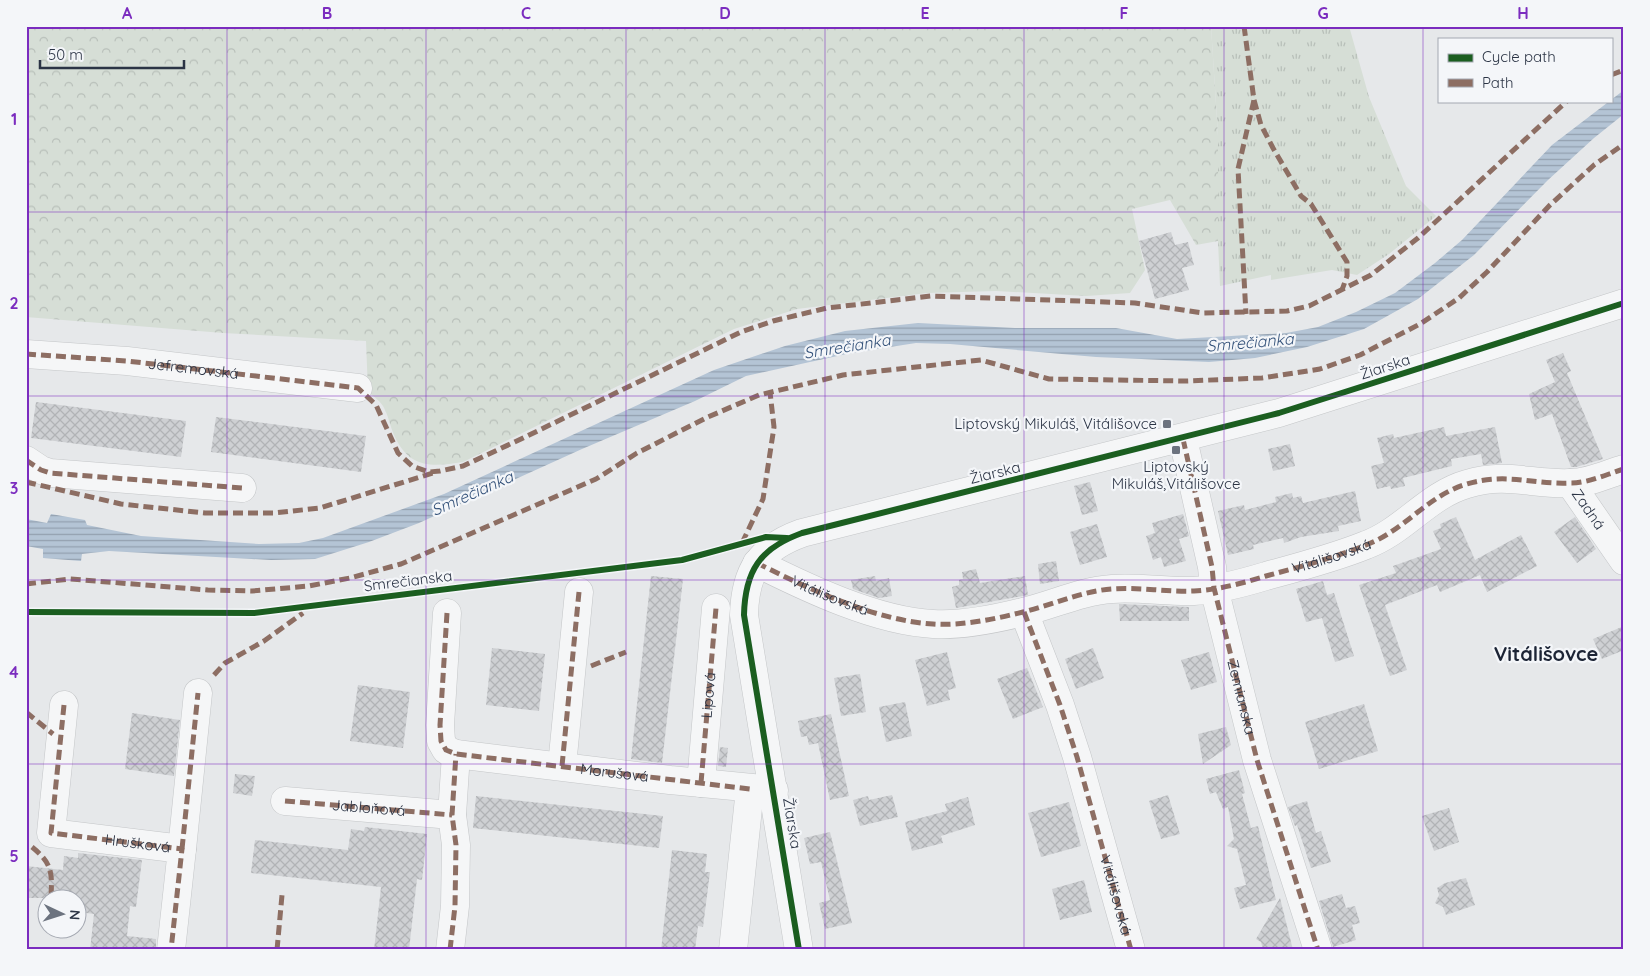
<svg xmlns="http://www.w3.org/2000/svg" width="1650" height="976" viewBox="0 0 1650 976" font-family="Quicksand,sans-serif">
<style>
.grass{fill:url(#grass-tufts)}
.forest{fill:url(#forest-crowns)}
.water{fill:url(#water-rules)}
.building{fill:url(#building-cross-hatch)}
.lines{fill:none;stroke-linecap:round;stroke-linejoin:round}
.minor-casing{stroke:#c4c6c8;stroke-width:29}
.minor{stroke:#f5f6f7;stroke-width:28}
.quiet{stroke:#8d6e63;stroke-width:5;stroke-dasharray:10 5;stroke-linecap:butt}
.cycleway-casing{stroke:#f4f6f9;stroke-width:9}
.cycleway{stroke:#1b5e20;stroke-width:6}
.grid{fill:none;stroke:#7b2cbf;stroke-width:1;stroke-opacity:0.55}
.poi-dot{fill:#6c737f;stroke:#f4f6f9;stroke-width:2}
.labels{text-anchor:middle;stroke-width:4.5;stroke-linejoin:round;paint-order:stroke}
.street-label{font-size:15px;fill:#2b3445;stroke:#f4f6f9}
.poi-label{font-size:15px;fill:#2b3445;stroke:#f4f6f9;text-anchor:end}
.water-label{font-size:16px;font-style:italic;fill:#34527a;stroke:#f4f6f9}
.district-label{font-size:20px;font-weight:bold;fill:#1d2536;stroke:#f4f6f9}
.neatline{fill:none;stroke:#7b2cbf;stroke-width:2}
.grid-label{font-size:16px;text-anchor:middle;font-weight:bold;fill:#7b2cbf}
</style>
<defs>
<pattern id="grass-tufts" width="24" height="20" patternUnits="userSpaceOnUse" patternTransform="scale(1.25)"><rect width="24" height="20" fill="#d6ded6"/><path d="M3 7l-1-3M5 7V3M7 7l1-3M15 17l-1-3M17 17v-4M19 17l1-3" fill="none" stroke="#b8bfb9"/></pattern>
<pattern id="forest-crowns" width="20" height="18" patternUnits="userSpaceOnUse" patternTransform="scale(1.25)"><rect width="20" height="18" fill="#d6ded6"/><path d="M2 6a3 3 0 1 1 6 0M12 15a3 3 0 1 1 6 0" fill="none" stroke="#b8bfb9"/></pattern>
<pattern id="water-rules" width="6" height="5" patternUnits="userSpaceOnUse" patternTransform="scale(1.25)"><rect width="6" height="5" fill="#b4c4d5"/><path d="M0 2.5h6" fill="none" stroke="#93a0af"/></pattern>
<pattern id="building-cross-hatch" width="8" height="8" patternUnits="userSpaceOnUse" patternTransform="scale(1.25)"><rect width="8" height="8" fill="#ced0d3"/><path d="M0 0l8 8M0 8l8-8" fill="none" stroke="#b1b3b6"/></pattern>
</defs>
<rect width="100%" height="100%" fill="#e6e8ea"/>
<polygon class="grass" points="1211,26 1349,26 1369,97 1406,186 1436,216 1389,254 1357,275 1332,270 1271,280 1271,275 1220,286 1218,241 1218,136"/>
<path class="forest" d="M26,26h1185l7,110v105l-22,4 -26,-45 -38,9 13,61 -15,23 -44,3 -90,-5 -69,2 -130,16 -63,20 -271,133c-31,5 -54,7 -69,-27 -4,-9 -6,-21 -11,-29 -4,-6 -10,-10 -15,-14l-2,-51 -143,-8 -197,-16z"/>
<polygon class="water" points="1624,90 1624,114 1594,138 1548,180 1474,255 1418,299 1364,329 1307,347 1255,358 1209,362 1096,357 950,344 916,343 851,353 746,376 695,401 582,449 419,523 369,542 315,559 271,560 109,551 82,554 81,561 43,558 43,549 26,546 26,519 47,523 51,514 85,520 87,525 141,536 259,544 299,543 323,538 444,494 714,370 785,346 845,331 918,323 1015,328 1116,328 1177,339 1286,333 1318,327 1356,312 1395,293 1435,263 1462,240 1552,145"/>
<g class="building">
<polygon points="1171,232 1175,245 1188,242 1194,265 1182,268 1189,290 1155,299 1139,241"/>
<polygon points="1563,353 1571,371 1567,373 1603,459 1576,467 1571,467 1552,414 1535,420 1529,394 1555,382 1546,360"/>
<polygon points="36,402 186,421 181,457 31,438"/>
<polygon points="216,417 366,436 361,472 211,452"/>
<polygon points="1444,427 1446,436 1495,427 1502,463 1483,465 1481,454 1451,459 1452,466 1403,478 1405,486 1391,489 1390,486 1377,489 1371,466 1384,463 1377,438 1393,434 1394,438"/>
<polygon points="1290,444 1295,466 1273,471 1268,449"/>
<polygon points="1090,482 1098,511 1082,515 1074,486"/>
<polygon points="1355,491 1361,521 1338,526 1339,531 1301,537 1284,543 1283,538 1253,545 1254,549 1228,555 1218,511 1244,505 1245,510 1276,502 1275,497 1292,493 1293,498 1301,496 1303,503"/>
<polygon points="1183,514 1189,536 1179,539 1186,561 1164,567 1161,557 1153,560 1146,536 1155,533 1152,523"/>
<polygon points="1456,517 1475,560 1521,535 1537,566 1487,592 1480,575 1440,592 1437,585 1385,605 1407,670 1390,676 1359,585 1396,573 1393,566 1441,549 1433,531 1441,528 1440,524"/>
<polygon points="1575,517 1596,549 1577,563 1554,532"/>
<polygon points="1097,524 1107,557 1080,565 1070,532"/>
<polygon points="1056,561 1059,581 1040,584 1038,564"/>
<polygon points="976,569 980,583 1025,576 1028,595 956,608 952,587 959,585 959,580 963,579 962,572"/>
<polygon points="651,576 683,579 662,763 631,759"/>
<polygon points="875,576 876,581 889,578 892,596 879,598 853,589 851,580"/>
<polygon points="1323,581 1327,595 1334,593 1354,656 1335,662 1322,618 1306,622 1296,589"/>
<polygon points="1119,604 1189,607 1189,621 1120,621"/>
<polygon points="1624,626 1624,650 1602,659 1593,639"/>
<polygon points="492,648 545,654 539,711 486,705"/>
<polygon points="1093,648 1104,678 1076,689 1065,659"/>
<polygon points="947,652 956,688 948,690 950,700 927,706 915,660"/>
<polygon points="1209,652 1217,682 1191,690 1181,660"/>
<polygon points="1027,668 1043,707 1013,719 997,679"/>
<polygon points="860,674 866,712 841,716 834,678"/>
<polygon points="358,685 410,692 403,748 350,741"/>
<polygon points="905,702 912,736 886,742 879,707"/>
<polygon points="1364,704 1378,751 1319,769 1305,722"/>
<polygon points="132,713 180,720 174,776 125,769"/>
<polygon points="831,714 849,796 830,800 818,743 809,745 807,736 801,737 798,721"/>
<polygon points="1226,727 1231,745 1203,764 1198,734"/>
<polygon points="720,747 728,748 726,767 718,766"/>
<polygon points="1239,770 1245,793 1242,794 1251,828 1258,826 1276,900 1240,909 1234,888 1246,885 1237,849 1227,846 1234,839 1228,807 1223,809 1216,792 1210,794 1206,779"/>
<polygon points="235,774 255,776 252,796 233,793"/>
<polygon points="892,795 898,817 860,826 853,800 868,796 869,800"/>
<polygon points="1168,795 1180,834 1161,839 1149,801"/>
<polygon points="476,796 663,816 659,848 473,828"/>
<polygon points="968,797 975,825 941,836 943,843 912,851 905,822 947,811 945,804"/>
<polygon points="1307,801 1316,833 1321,831 1331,862 1311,868 1297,825 1295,826 1288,807"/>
<polygon points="1069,802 1081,846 1041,857 1028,813"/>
<polygon points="1449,808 1459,842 1434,851 1422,816"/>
<polygon points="365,827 427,834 422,880 417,879 409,950 374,950 381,887 251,873 255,840 348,850 351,829 364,831"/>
<polygon points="830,832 852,923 825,929 819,903 830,900 821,862 810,864 804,838"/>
<polygon points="672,850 707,854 705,872 710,872 703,927 698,926 695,950 661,950"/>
<polygon points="78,853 142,860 136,907 130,906 127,936 156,939 156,950 90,950 94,914 78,912 78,898 26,898 26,866 63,870 64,856 78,858"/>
<polygon points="1466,878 1475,905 1446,915 1443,907 1435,903 1439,895 1437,888 1445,883"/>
<polygon points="1084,880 1092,912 1060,920 1052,889"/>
<polygon points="1342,894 1346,908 1355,906 1360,923 1352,925 1356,940 1333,947 1319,901"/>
<polygon points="1280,898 1293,950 1263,950 1261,942 1256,939"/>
</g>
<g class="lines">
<defs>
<g id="minor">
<polyline points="26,354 127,361 358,388"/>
<polyline points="1183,439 1212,567 1214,588 1257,760 1318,950"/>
<polyline points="26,460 41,470 50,473 242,488"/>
<path id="s1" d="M1570,483l54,78"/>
<path d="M757,563c50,25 119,58 176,61 29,2 62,-5 90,-12 30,-7 58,-21 89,-23 27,-2 55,3 82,2 24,-1 49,-8 72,-15 33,-9 68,-18 100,-31 38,-14 62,-50 101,-61 40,-12 66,1 104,-1 18,0 36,-9 53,-14"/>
<path id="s2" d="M1024,612l36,93 17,52 54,193"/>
<polyline points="447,613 440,725 441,741 446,750 456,754 670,780 774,790"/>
<polyline points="64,705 51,833 182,849 171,950"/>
<polyline points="562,766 579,592"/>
<polyline points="701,783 716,608"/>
<path id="s3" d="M285,801l167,14"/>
<polyline points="182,849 198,693"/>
<polyline points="450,950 455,906 456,845 452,815 456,754"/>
<polyline points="733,950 750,789"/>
<path d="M799,950l-55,-335c1,-44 16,-67 58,-82l477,-120 345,-110"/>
</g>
</defs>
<use href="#minor" class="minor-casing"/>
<use href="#minor" class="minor"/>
<g class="quiet">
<polyline points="1244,26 1254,100 1238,169 1246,314"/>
<polyline points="1611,75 1624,70"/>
<polyline points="1254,100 1261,125 1273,148 1301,196 1311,204 1347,262 1347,276 1342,290"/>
<path id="s4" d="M26,354l101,7 231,27 18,17 22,48 14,13 17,6 11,-1 23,-5 58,-27 220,-107 32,-11 54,-13 104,-12 204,7 68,10 84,-2 22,-5 62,-31 47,-37 149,-137"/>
<path id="s5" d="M1183,439l29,128 2,21 43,172 61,190"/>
<polyline points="26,460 41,470 50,473 242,488"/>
<polyline points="26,482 121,504 205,513 274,513 320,508 433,473"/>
<polyline points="742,543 763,499 774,427 770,392"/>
<path id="s6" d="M757,563c50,25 119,58 176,61 29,2 62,-5 90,-12 30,-7 58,-21 89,-23 27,-2 55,3 82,2 24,-1 49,-8 72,-15 33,-9 68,-18 100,-31 38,-14 62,-50 101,-61 40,-12 66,1 104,-1 18,0 36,-9 53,-14"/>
<polyline points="26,584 70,579 208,590 252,591 309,586 350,578 401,564 596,479 637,453 708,417 759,395 843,375 981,360 1049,379 1186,381 1262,378 1320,369 1360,355 1420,324 1459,298 1487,272 1550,205 1594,165 1624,144"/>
<polyline points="1024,612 1060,705 1077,757 1131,950"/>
<path id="s7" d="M447,613l-7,112 1,16 5,9 10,4 294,35"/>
<polyline points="591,666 626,652"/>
<polyline points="214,675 225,663 264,641 303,613"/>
<path id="s8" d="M64,705l-13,128 131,16 -11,101"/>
<polyline points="26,712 53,734"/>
<polyline points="562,766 579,592"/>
<path id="s9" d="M701,783l15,-175"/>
<polyline points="285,801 452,815"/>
<path d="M32,847c21,17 20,26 19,51"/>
<polyline points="182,849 198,693"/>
<polyline points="58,928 62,933"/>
<polyline points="277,950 282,895"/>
<polyline points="450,950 455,906 456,845 452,815 456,754"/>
</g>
<defs>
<g id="cycleway">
<polyline points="26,612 254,613 682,560 766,537 787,538"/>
<path d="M799,950l-55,-335c1,-44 16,-67 58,-82l477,-120 345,-110"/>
</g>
</defs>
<use href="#cycleway" class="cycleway-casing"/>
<use href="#cycleway" class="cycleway"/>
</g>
<path class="grid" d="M227,26v924M426,26v924M626,26v924M825,26v924M1024,26v924M1224,26v924M1423,26v924M26,212h1598M26,396h1598M26,580h1598M26,764h1598"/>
<g class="poi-dot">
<rect x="1162" y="419" width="10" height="10" rx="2.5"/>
<rect x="1171" y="445" width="10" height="10" rx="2.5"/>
</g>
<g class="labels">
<g class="street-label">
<text transform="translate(1385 367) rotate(-18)" y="5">Žiarska</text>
<text dy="5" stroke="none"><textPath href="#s4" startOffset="168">Jefremovská</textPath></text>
<text transform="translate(995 473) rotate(-14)" y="5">Žiarska</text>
<text dy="5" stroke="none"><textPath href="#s1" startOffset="32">Zadná</textPath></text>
<text dy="5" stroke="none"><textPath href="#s6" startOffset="595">Vitálišovská</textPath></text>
<text transform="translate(408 581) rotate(-7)" y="5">Smrečianska</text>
<text dy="5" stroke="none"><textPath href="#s6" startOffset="80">Vitálišovská</textPath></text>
<text dy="5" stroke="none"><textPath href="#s9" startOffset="88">Lipová</textPath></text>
<text dy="5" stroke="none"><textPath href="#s5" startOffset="265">Zemianska</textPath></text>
<text dy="5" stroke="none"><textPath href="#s7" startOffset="309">Morušová</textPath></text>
<text dy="5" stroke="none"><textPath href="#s3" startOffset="84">Jabloňová</textPath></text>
<text transform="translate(792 823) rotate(81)" y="5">Žiarska</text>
<text dy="5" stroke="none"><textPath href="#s8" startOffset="216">Hrušková</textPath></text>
<text dy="5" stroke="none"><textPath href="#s2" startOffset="298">Vitálišovská</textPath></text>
</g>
<g class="poi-label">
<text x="1157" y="429">Liptovský Mikuláš, Vitálišovce</text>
<text x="1176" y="472" text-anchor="middle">Liptovský<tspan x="1176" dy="17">Mikuláš,Vitálišovce</tspan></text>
</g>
<g class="water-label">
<text transform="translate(1250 342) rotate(-5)" y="6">Smrečianka</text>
<text transform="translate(847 346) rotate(-9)" y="6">Smrečianka</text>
<text transform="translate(472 493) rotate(-24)" y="6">Smrečianka</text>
</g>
<g class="district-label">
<text x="1546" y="661">Vitálišovce</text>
</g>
</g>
<rect width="1650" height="976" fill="none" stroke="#f4f6f9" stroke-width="55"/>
<rect x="1438" y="38" width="175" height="65" fill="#f4f6f9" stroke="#a4a8b1"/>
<rect x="1448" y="54" width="25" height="8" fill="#1b5e20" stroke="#a4a8b1"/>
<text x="1482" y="62" font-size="15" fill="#2b3445">Cycle path</text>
<rect x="1448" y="79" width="25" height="8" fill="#8d6e63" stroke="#a4a8b1"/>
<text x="1482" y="88" font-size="15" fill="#2b3445">Path</text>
<g transform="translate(62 914) rotate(94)"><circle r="24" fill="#f4f6f9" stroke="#a4a8b1"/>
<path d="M0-4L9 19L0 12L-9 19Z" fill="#6c737f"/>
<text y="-8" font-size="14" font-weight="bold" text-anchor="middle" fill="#2b3445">N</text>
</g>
<path d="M40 60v8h144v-8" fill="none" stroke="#2b3445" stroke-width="2.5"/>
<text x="48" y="60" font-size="15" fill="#2b3445" stroke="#f4f6f9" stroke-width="4" paint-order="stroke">50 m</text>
<rect x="28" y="28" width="1594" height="920" class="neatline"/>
<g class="grid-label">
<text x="127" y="19">A</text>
<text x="327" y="19">B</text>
<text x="526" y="19">C</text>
<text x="725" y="19">D</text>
<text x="925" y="19">E</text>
<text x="1124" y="19">F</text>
<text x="1323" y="19">G</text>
<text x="1523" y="19">H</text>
<text x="14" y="125">1</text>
<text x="14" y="309">2</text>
<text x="14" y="494">3</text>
<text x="14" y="678">4</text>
<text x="14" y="862">5</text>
</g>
</svg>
